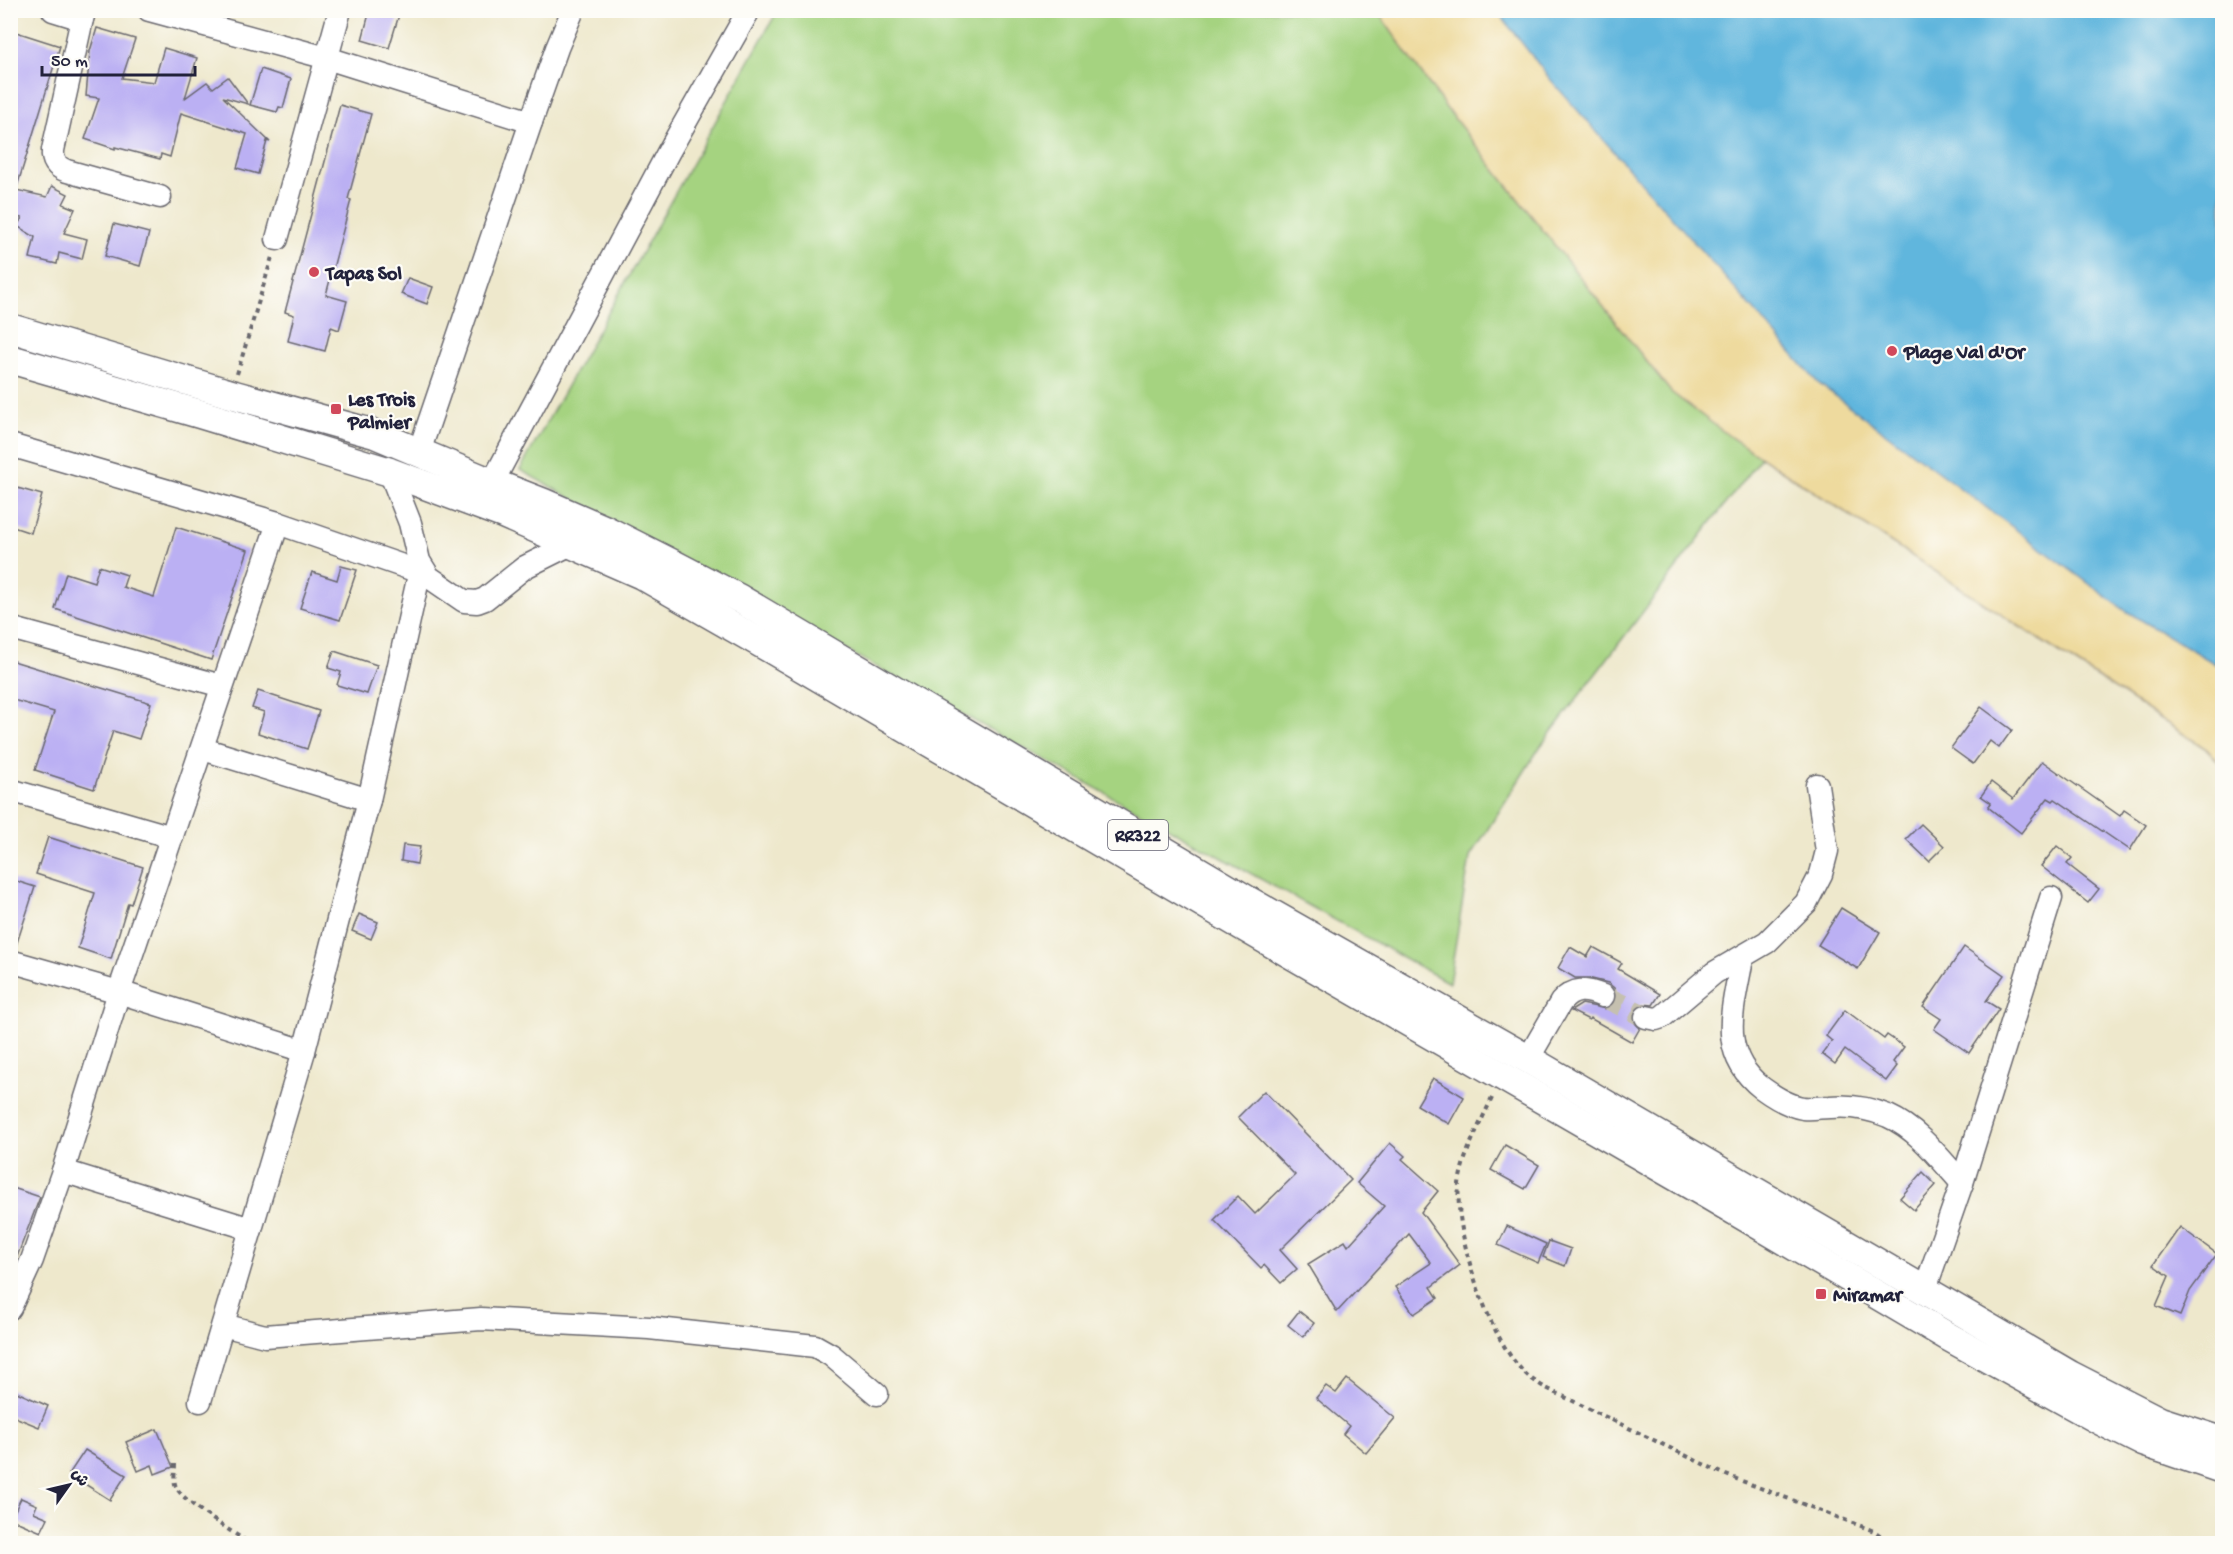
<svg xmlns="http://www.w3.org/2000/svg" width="2233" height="1554" viewBox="0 0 2233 1554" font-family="'Gochi Hand','Playpen Sans Arabic',sans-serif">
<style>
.green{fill:#a5d380;stroke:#647a5e;stroke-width:1.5}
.sand{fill:#eeda9e;stroke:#887e6c;stroke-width:1.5}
.water{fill:#60b6dd;stroke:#416c8c;stroke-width:1.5}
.building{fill:#bbb0f3}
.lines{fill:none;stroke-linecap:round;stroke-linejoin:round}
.minor-tunnel{stroke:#c5c0af;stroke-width:22;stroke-dasharray:22 11;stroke-linecap:butt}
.minor-casing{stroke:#69676e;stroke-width:25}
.major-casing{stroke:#69676e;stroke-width:31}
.path{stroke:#69676e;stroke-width:4;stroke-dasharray:4.5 4.5;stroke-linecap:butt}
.minor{stroke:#fff;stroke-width:22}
.major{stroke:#fff;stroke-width:28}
.poi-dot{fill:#d1495b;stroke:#fdfcf7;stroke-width:2}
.labels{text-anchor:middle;stroke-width:4.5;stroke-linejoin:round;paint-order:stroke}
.shield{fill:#fdfcf7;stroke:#646373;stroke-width:1.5}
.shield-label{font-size:18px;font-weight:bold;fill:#22223b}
.poi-label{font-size:20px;font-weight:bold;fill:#22223b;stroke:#fdfcf7;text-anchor:start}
</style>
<rect width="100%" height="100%" fill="#fdfcf7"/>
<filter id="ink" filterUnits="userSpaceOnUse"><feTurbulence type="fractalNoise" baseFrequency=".0167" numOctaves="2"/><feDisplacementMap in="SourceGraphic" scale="12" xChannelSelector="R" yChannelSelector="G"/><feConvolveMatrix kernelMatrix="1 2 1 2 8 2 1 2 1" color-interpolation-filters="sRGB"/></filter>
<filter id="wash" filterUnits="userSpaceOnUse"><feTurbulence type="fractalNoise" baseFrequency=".008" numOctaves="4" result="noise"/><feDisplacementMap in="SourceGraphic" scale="24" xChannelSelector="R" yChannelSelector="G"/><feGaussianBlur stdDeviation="1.35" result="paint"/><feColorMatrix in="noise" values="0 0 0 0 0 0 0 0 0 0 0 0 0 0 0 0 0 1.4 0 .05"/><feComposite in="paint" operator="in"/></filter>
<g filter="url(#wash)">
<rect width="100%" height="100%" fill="#eee8cc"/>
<polygon class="green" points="778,10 1377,11 1447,109 1671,392 1732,438 1761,457 1540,747 1470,857 1449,983 520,470"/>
<polygon class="sand" points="1377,11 1935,11 2222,405 2222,766 2208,750 1732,438 1671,392 1447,109"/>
<polygon class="water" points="1497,11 2222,11 2222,668 2126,611 1818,383 1550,79"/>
<g id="blocks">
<g class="building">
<polygon points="370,10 386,10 399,15 389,48 362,40"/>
<polygon points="97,28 135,39 122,78 154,82 164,48 197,58 185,98 207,82 213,88 228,77 248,104 223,97 270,142 267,141 258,174 237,168 247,134 181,113 170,157 161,154 160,159 115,147 115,149 85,139 99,98 86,96 90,51"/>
<polygon points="10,30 60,46 16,190 47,197 52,186 68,194 63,204 75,209 64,233 87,239 82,259 59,253 57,264 30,258 35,237 17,226 22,218 10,216 10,77 15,61 10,60"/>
<polygon points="261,69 291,79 283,108 279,107 277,112 250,105"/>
<polygon points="340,105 371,114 348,199 351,200 326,295 347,301 339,330 331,327 325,351 288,341 294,315 285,312"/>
<polygon points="114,224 149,233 140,266 105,256"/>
<polygon points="408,278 433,287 427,304 401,294"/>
<polygon points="14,487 42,495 31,533 10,526 10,497"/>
<polygon points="176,527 248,550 211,660 55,609 66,573 94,582 99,566 127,575 123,587 154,597"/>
<polygon points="341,566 357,570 340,620 300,608 312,572 337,580"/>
<polygon points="334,651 377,665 367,694 337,685 341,672 328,668"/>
<polygon points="10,660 151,703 139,739 113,731 94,789 35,770 54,712 10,699"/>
<polygon points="258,691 319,711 307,749 258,733 264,712 252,708"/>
<polygon points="1981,707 2012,730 1999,748 1990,741 1973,764 1951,748"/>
<polygon points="2042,761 2120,816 2124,810 2146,825 2130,850 2055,799 2053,801 2048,798 2021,833 1988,807 1991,803 1981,796 1991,782 2013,799"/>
<polygon points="1921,824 1944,846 1929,861 1906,839"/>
<polygon points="48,837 143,867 131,904 128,903 111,959 78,948 95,893 36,874"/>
<polygon points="403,845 420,847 417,864 401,861"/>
<polygon points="2057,846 2072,858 2067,864 2099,889 2088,903 2041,866"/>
<polygon points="10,879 35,887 15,949 10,948"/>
<polygon points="1841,908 1880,932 1858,969 1818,945"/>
<polygon points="359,914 378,922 371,939 352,931"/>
<polygon points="1570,947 1587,957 1593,947 1622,963 1618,969 1660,994 1653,1005 1642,1004 1636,1009 1633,1021 1640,1028 1632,1042 1590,1018 1589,1020 1571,1011 1582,1004 1606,1009 1615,1001 1616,994 1614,988 1608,983 1588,978 1575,978 1558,968"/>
<polygon points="1964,947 2004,975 1986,1001 1999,1009 1969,1053 1934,1029 1941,1019 1923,1007"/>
<polygon points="1845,1010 1884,1039 1887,1035 1904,1047 1893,1062 1897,1066 1886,1081 1845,1050 1835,1064 1822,1054 1832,1041 1826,1036"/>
<polygon points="1433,1078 1464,1097 1449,1124 1417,1105"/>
<polygon points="1264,1091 1351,1180 1280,1250 1297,1269 1281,1283 1264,1265 1261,1268 1214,1220 1238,1196 1255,1214 1295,1175 1238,1117"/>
<polygon points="1390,1143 1405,1156 1402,1159 1438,1191 1421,1212 1460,1265 1431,1287 1438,1298 1414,1314 1395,1287 1431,1263 1409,1234 1337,1312 1308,1264 1345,1241 1348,1246 1384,1206 1357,1183"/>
<polygon points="1505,1145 1539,1165 1525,1189 1491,1170"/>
<polygon points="1923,1172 1936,1185 1914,1210 1900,1198"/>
<polygon points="10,1187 40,1197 10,1275"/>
<polygon points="1507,1226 1546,1244 1538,1263 1498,1245"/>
<polygon points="2180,1227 2217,1254 2190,1291 2180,1316 2156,1306 2169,1276 2153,1265"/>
<polygon points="1549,1241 1571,1249 1565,1266 1543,1257"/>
<polygon points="1299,1311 1314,1323 1303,1337 1288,1325"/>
<polygon points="1347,1379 1395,1418 1366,1453 1343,1434 1349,1426 1316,1398 1326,1386 1336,1393"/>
<polygon points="10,1389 48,1406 39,1427 10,1415"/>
<polygon points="157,1429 173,1467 155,1474 152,1465 138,1471 126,1442"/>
<polygon points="85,1450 126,1475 110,1500 69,1474"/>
<polygon points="21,1498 37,1505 34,1512 48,1518 41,1532 11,1519"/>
</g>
</g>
</g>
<g filter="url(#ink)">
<use href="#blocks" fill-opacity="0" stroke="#69676e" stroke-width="1.5"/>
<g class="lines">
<polyline class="minor-tunnel" points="1603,996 1646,1017"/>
<defs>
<g id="minor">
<polyline points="53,10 82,19 85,10"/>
<polyline points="149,10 327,58 531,122"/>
<path d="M82,19l-29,131c-1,11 3,17 14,21l93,26"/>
<polyline points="277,239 340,10"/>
<polyline points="10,445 278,523 420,572"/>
<polyline points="419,452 531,122 557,48 573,10"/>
<polyline points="390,472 410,523 419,561 429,577 464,601 477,602 485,599 525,567 573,543"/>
<polyline points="492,483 669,151 749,10"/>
<polyline points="10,628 222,686"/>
<polyline points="203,749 369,800"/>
<polyline points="10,790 172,837"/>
<path d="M1742,958c-8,49 -26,94 20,130 11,8 27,18 41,20 9,1 18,-1 27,-1 21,-2 39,1 58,9 31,14 52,43 74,67"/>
<polyline points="10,961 119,992 304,1051"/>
<polyline points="1646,1017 1656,1019 1662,1017 1714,973 1767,942 1806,903 1821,874 1827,851 1817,785"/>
<path d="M1528,1059l33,-57c13,-15 25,-13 42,-6"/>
<polyline points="63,1171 251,1229"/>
<polyline points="1924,1292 1962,1183 2051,898"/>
<polyline points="10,1308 32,1260 63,1171 119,992 278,523"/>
<polyline points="223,1325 265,1336 481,1319 649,1328 815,1346 831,1355 877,1394"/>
<polyline points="200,1401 304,1051 369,800 421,566"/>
</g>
<g id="major">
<polyline points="10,328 231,394 375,434 480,478 544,503 606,530 675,565 740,599 1249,901 1528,1059 2070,1375 2160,1421 2222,1441"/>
<polyline points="10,359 200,414 390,472 503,514 642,575 771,649 1237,923 1708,1195 1947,1336 2101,1421 2143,1442 2222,1469"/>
</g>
</defs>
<use href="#minor" class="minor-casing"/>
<use href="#major" class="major-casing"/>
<g class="path">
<polyline points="237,374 272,257"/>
<path d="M1492,1098c-13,28 -29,56 -33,86 -5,49 28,149 62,185 7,8 16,14 25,19l180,87 148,56 19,13"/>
<path d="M175,1464c0,7 -2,17 1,23 9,17 58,46 75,57"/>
</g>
<use href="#minor" class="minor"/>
<use href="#major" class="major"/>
</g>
</g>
<g class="poi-dot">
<circle cx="314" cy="272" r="6"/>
<circle cx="1892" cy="351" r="6"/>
<rect x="330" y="403" width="12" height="12" rx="3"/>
<rect x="1815" y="1288" width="12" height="12" rx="3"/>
</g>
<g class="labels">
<rect class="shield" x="1108" y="820" width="60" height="30" rx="4.5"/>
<g class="shield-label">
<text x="1138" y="841">RR322</text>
</g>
<g class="poi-label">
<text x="326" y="279">Tapas Sol</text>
<text x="1904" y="358">Plage Val d'Or</text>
<text x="348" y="405">Les Trois<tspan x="348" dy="23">Palmier</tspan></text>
<text x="1833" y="1301">Miramar</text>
</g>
</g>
<rect width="2233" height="1554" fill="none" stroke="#fdfcf7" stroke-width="36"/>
<g transform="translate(69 1485) rotate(56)" stroke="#fdfcf7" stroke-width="4.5" paint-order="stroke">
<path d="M0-4.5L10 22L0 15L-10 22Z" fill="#22223b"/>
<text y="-9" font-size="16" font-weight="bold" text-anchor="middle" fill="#22223b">ش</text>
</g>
<path d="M42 66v9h153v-9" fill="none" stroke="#22223b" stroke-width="3"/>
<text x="51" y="66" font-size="18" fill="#22223b" stroke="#fdfcf7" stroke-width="4.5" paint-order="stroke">50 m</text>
</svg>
